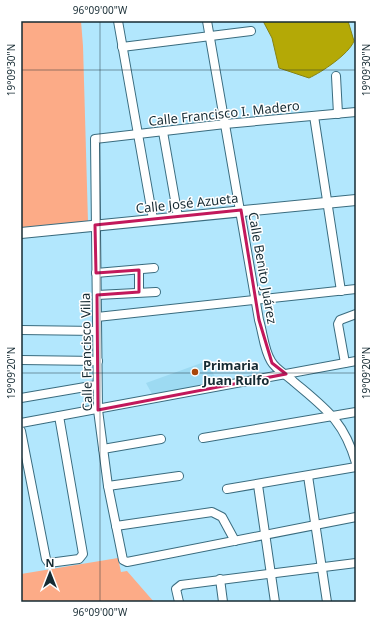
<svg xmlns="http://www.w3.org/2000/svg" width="377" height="623" viewBox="0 0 377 623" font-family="'Noto Sans',sans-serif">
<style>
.built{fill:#9ddaf2}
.green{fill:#fcab87}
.water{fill:#b4a906;stroke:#858314}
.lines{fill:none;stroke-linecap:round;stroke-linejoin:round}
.minor-casing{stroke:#3a6c7f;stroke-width:10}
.tertiary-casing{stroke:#3a6c7f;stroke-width:12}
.minor{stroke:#fff;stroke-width:8}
.tertiary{stroke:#fff;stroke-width:10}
.marked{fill:none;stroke:#c2185b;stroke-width:3;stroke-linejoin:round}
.ticks{fill:none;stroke:#162b33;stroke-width:1;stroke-opacity:0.45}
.poi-dot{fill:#a94609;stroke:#fff;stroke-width:1.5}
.labels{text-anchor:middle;stroke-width:3;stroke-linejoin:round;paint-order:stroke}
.street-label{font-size:13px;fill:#162b33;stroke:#fff}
.poi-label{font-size:13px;font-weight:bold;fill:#162b33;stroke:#fff;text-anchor:start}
.neatline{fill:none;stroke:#162b33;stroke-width:1.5}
.ticks-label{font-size:10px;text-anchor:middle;fill:#162b33}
</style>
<rect width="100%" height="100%" fill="#b2e7fd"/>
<polygon class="built" points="207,361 218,383 152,394 146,383"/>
<g class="green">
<polygon points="21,21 81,21 83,46 88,222 21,228"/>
<polygon points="118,558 121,572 127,571 154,602 21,602 21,574"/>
</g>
<path class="water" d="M263,21h85l6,20c-5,13 -32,31 -45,37l-30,-10 -7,-30z"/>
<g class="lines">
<defs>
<g id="minor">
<polyline points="118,21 153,219"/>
<path d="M207,21l52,299c4,13 5,30 12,41 5,9 16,14 23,21 32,27 50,39 62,81"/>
<polyline points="122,47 251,31"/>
<polyline points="336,76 338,114"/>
<polyline points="356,112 225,124 95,139 98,410 108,486 123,560 127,562 356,517"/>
<polyline points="314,116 341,291"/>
<polyline points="163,132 178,217"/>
<polyline points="96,273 154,268"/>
<polyline points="139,292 139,270"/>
<polyline points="97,295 156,292"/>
<polyline points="97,317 356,289"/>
<polyline points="21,330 97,331"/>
<polyline points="21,360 98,361"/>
<polyline points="345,363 338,324 340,320 356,314"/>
<polyline points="21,398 97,385"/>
<polyline points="21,423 356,361"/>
<polyline points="21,431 46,559 49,563 79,559 83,554 59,416"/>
<polyline points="203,438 356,412"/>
<polyline points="103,449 161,439"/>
<polyline points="308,476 327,602"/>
<polyline points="258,485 275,602"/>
<polyline points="108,486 179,476"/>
<polyline points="227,489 356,467"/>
<polyline points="116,526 212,512 222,517 235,541"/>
<polyline points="220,579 223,602"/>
<polyline points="179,602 176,589 181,585 356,563"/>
</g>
<polyline id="tertiary" points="21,233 356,200"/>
</defs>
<use href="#minor" class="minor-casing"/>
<use href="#tertiary" class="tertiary-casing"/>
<use href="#minor" class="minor"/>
<use href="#tertiary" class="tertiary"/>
</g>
<path class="marked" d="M241,210l18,110 13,43 14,11 -188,36 -1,-115 42,-3v-22l-43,3 -1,-48z"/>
<path class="ticks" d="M100,21v581M21,70h335M21,373h335"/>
<circle class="poi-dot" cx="195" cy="372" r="4"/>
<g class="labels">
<g class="street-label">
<text transform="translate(224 113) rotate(-6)" y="5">Calle Francisco I. Madero</text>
<text transform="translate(187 203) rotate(-6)" y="5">Calle José Azueta</text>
<text transform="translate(263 268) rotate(80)" y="5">Calle Benito Juárez</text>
<text transform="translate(86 352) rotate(-91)" y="5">Calle Francisco Villa</text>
</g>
<g class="poi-label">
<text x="203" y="370">Primaria<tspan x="203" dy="15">Juan Rulfo</tspan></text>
</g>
</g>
<rect width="377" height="623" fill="none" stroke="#ffffff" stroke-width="44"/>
<g transform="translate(50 573)" stroke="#ffffff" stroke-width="3" paint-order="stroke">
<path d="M0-3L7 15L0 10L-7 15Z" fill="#162b33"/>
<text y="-6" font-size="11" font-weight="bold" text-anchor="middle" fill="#162b33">N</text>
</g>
<rect x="22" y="22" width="333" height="579" class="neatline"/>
<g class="ticks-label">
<text x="100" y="14">96°09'00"W</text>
<text transform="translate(11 70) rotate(-90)" y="4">19°09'30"N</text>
<text transform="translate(366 70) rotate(-90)" y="4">19°09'30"N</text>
<text transform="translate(11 373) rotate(-90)" y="4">19°09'20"N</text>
<text transform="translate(366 373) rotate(-90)" y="4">19°09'20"N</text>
<text x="100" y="616">96°09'00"W</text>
</g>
</svg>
